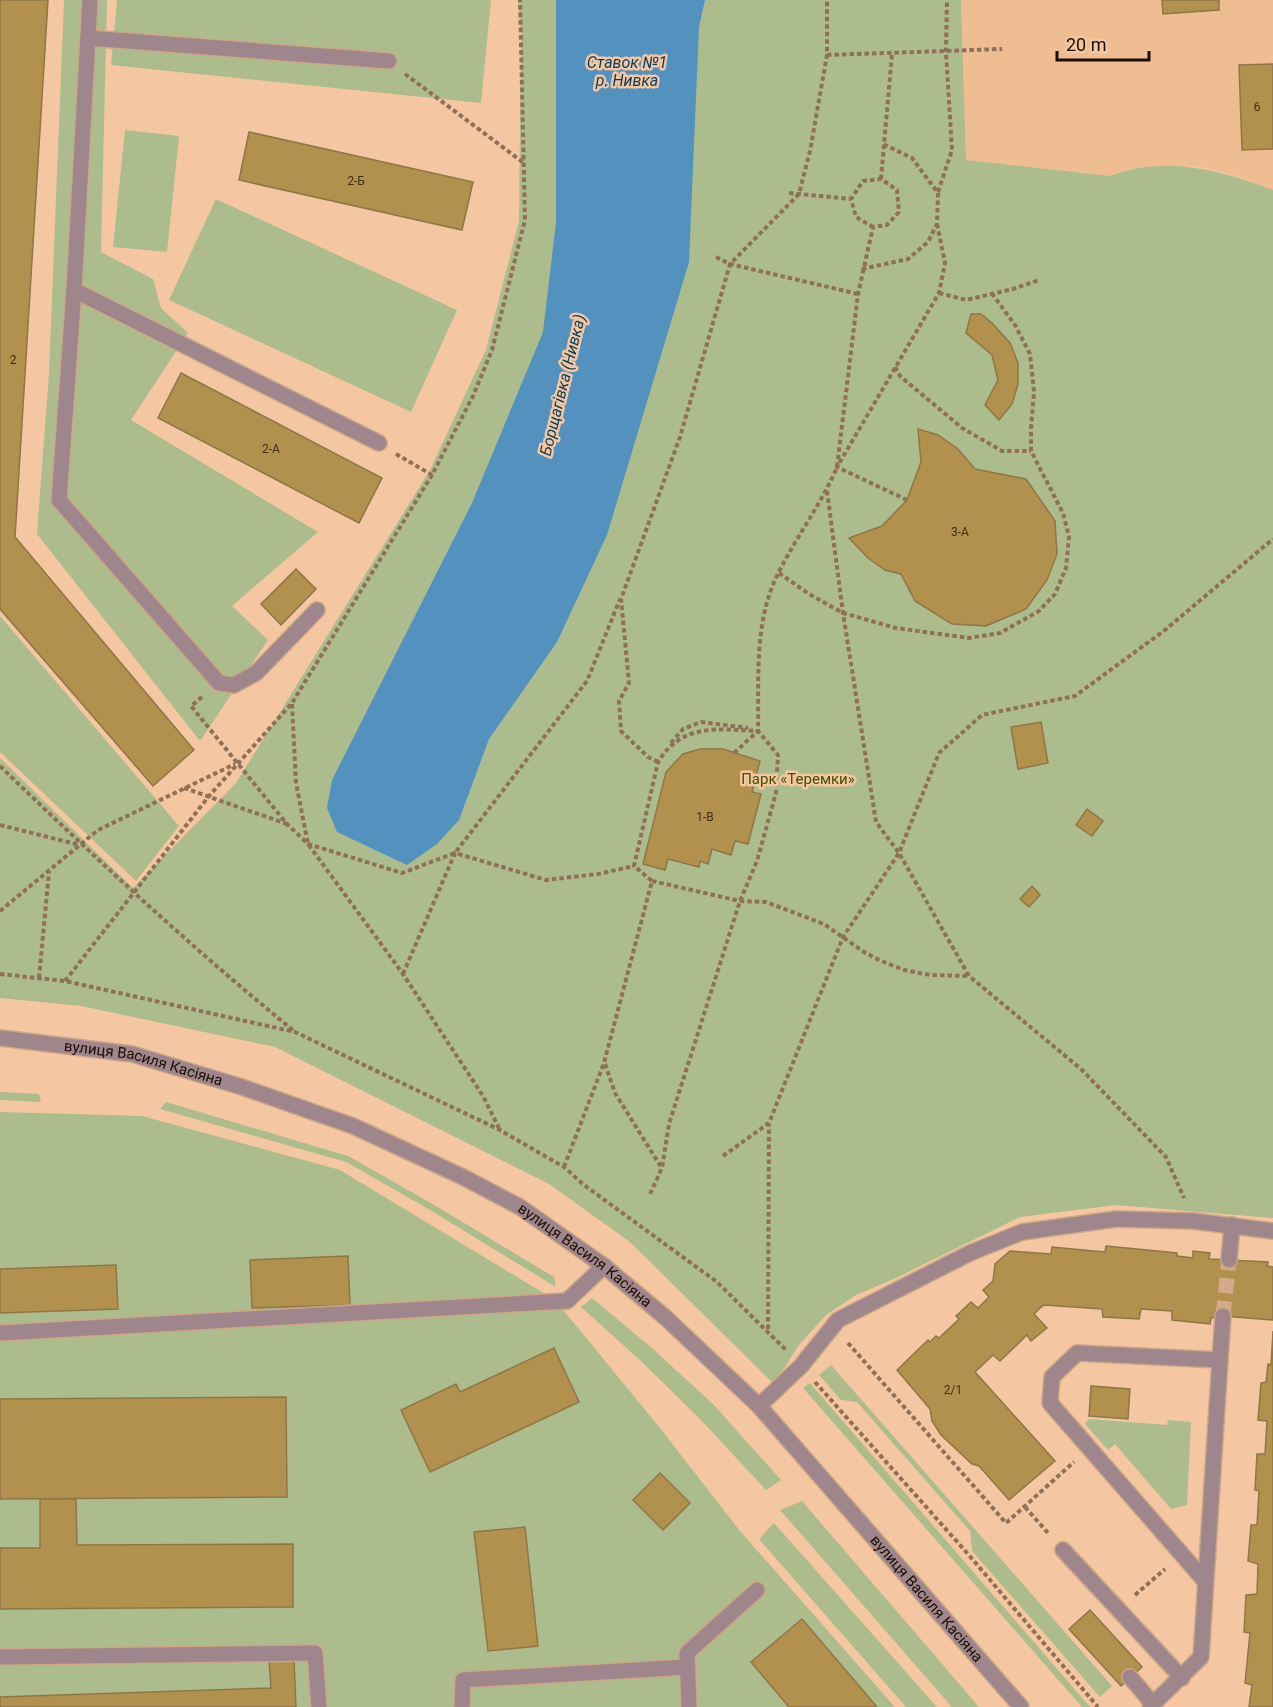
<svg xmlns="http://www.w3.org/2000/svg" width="1273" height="1707" viewBox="0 0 1273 1707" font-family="Roboto,sans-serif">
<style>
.built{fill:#efbd92}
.green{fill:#adbc8d}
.water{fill:#5392bf}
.building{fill:#b2904e;stroke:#8f7647;stroke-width:1.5}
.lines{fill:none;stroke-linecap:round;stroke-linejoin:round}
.minor-tunnel{stroke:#d4ab8a;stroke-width:15;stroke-dasharray:15 8;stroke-linecap:butt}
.minor-casing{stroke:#cda685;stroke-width:18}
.path{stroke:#8f7057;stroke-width:4;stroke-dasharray:4.5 3;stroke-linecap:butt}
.minor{stroke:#9f868c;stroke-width:15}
.labels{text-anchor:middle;stroke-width:5;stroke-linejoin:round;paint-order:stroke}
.number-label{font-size:12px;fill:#422e15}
.park-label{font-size:15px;fill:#415100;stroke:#f4c7a2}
.street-label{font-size:15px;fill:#1c0d02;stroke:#f4c7a2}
.water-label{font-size:16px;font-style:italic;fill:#093c5b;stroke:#f4c7a2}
</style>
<rect width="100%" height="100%" fill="#f4c7a2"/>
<polygon class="built" points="961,0 1273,0 1273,190 1228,173 1200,167 1163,166 1126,170 1110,176 966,160"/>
<g class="green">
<polygon points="64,0 107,0 101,252 153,279 161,308 188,333 131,420 318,532 232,606 268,640 200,741 37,534 49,373"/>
<polygon points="117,0 491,0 481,103 111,65"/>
<path d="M518,0h443l5,160 144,16c57,-21 108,-6 163,14v1028l-157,-13 -96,12 -124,61 -40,17 -30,20 -27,30 -25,39 -144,-142 -81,-58 -274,-137 -194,-41 -81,-8v-240l133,130 103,-105 194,-313 56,-120 33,-129 2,-187z"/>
<polygon points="125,130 179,136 167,252 113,247"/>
<polygon points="216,199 457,310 411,412 169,300"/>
<polygon points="0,616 179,826 136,881 0,752"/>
<polygon points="0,1092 39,1094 41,1102 0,1100"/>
<polygon points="166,1102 348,1156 431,1203 554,1277 556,1287 430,1210 346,1162 160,1109"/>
<polygon points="0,1112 142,1116 340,1170 555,1300 660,1428 740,1531 895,1707 0,1707"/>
<polygon points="592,1298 653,1349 713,1404 781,1480 766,1490 700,1419 642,1362 581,1307"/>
<polygon points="831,1365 1112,1686 1100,1697 972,1551 970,1531 857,1402 841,1400 819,1375"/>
<polygon points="810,1383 1090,1707 1082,1707 803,1388"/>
<polygon points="1089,1419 1167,1425 1168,1420 1191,1422 1187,1505 1171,1509 1115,1444 1108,1450 1085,1424"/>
<polygon points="802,1501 979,1707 952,1707 780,1510"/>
<polygon points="774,1523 937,1707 906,1707 759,1539"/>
</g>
<polygon class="water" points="556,0 705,0 699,27 689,262 607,535 557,642 489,739 459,820 437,844 407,865 337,832 327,808 332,780 472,503 543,332 556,222"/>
<g class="building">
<polygon points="0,0 48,0 15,537 194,750 153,786 0,609"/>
<polygon points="1162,0 1219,0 1219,10 1163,14"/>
<polygon points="1273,64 1273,149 1242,150 1239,65"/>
<polygon points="249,132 473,182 462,230 239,180"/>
<polygon points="971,314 981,314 992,323 1010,343 1018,363 1018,384 1012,404 999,420 985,405 998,380 992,355 966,333"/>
<polygon points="181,373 382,478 359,523 158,418"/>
<polygon points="918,429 938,435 958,449 975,469 1026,479 1055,521 1057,554 1047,580 1026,609 986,626 952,624 915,601 901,574 885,570 868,558 849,538 882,526 907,500 921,462"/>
<polygon points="296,569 316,589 281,625 261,604"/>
<polygon points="1041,722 1048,763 1018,769 1011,727"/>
<polygon points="700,749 723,749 760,761 752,792 761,794 748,844 735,841 731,855 712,849 708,864 700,861 699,867 668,859 665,870 643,864 666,772 683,754"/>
<polygon points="1087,809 1103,821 1092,836 1076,825"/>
<polygon points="1032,886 1040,895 1029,907 1020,899"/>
<polygon points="1106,1246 1177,1253 1177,1256 1193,1258 1193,1251 1210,1253 1209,1259 1268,1262 1267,1266 1273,1267 1273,1320 1223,1316 1211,1318 1210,1324 1172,1320 1172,1311 1141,1309 1139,1319 1103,1317 1102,1309 1044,1305 1039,1309 1034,1314 1047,1328 1031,1341 1027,1335 1000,1361 993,1355 975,1372 1055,1461 1009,1500 979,1466 972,1464 941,1435 932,1421 930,1409 897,1370 928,1340 930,1342 936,1336 939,1338 959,1319 956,1316 971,1302 978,1308 989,1297 983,1290 993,1281 995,1264 1010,1251 1051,1254 1052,1247 1105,1252"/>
<polygon points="348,1256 350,1305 252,1308 250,1260"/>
<polygon points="116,1265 118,1309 0,1313 0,1269"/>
<polygon points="1273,1331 1273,1707 1249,1707 1252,1685 1245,1683 1250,1633 1244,1632 1246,1595 1257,1594 1258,1564 1248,1561 1251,1525 1257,1525 1259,1491 1255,1490 1257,1454 1265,1454 1267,1421 1258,1420 1261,1383 1266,1382 1268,1364 1271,1365"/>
<polygon points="554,1348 579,1402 430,1472 401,1410 456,1384 460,1392"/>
<polygon points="1091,1386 1130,1389 1128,1419 1089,1416"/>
<polygon points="286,1397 287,1497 0,1499 0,1399"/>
<polygon points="660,1473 690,1503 663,1530 633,1500"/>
<polygon points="40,1499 76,1499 77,1545 293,1544 293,1607 0,1609 0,1548 40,1548"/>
<polygon points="525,1527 538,1646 488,1651 474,1532"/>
<polygon points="1090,1610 1142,1667 1121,1686 1069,1629"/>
<polygon points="802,1619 877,1707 789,1707 751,1662"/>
<polygon points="294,1660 296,1707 0,1707 0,1697 271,1688 269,1661"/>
</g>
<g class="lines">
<polyline class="minor-tunnel" points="1223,1316 1229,1260"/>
<defs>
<g id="minor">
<polyline points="90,0 74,290 59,500 219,683 234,685 256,673 317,610"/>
<polyline points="88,38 389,61"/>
<polyline points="74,290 379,443"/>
<path id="s1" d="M0,1038l132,16 110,33 111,39 110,51 57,30 84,59 62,52 93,88 262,301"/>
<polyline points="1229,1260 1232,1225"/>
<polyline points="0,1333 567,1301 604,1266"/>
<polyline points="1220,1360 1223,1316"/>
<polyline points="759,1406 801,1366 838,1320 970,1253 1022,1232 1116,1219 1193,1221 1273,1231"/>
<polyline points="1063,1550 1182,1678"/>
<polyline points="0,1657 315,1653 319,1707"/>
<polyline points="1130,1677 1153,1704"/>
<polyline points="462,1707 463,1680 688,1667"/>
<polyline points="689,1707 687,1653 757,1590"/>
<polyline points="1150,1707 1201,1657 1220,1360 1077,1353 1052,1377 1050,1403 1205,1581"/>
</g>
</defs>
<use href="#minor" class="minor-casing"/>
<g class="path">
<polyline points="827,55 1002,49"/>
<polyline points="405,74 524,163"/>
<polyline points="881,179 892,54"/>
<polyline points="938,192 952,150 946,52 947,0"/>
<polyline points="789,193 851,199"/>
<polyline points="716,257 730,264 858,294"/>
<polyline points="862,269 908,259 928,242 937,224 938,193 912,158 883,144"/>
<polyline points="939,293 966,300 1013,289 1039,280"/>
<polyline points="895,367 900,376 962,428 1002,451 1031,451"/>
<polyline points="396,454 432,475"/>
<polyline points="827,491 843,613 876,822 899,853 969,976 1081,1069 1166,1157 1184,1198"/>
<polyline points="907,500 837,467 939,293 945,263 937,224"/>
<polyline points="779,573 809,594 843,613 896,628 969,638 1000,633 1039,611 1055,594 1066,568 1069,537 1063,513 1031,451 1031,428 1034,392 1030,354 1015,325 993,295"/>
<polyline points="202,697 191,706 287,824 308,844 402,873 455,853 587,681 620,599"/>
<polyline points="292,704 296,783 308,844 403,974 483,1096 499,1128"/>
<polyline points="671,743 683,729 701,722 748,728"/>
<path d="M734,753l24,-22c1,-50 -4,-104 17,-151 18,-39 45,-73 62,-113l21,-173 15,-67 14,-2 12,-13 -2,-22 -16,-11 -18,2 -12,18 5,18 17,10"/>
<polyline points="658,762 648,757 621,731 619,701 629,683 621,599 680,437 730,264 799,194 810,151 827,55 827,0"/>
<path d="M0,766c95,92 192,182 294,265"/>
<polyline points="184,788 287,824"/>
<polyline points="0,825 80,845"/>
<polyline points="652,881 740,901 766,902 824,924 864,952 879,960 904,970 930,975 969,976"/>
<polyline points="0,911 98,830 235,764"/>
<polyline points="0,974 65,981 295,1032 500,1130 564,1167 584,1185 717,1282 786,1350"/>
<polyline points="403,974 455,853 546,880 598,874 634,866"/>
<polyline points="39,978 49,872"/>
<polyline points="65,981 209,796 292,703 432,475 473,396 492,350 525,220 520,0"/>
<polyline points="605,1064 615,1093 661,1167"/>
<polyline points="723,1156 769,1123 843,937 899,853 939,753 982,715 1075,696 1165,630 1273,539"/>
<path d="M564,1167l40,-104 48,-182 -18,-15 24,-104c24,-39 59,-33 100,-31l20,24 -2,38 -19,68 -17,40 -71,223 -7,44 -12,26"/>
<polyline points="768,1329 769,1124"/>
<polyline points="848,1343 1006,1523 1074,1462"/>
<polyline points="815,1382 968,1554 1098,1707"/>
<polyline points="1025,1507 1048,1533"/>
<polyline points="1135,1595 1165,1569"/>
</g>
<use href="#minor" class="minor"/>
</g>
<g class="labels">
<g class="number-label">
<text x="1257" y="111">6</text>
<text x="356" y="185">2-Б</text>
<text x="13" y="364">2</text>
<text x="271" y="453">2-А</text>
<text x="960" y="536">3-А</text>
<text x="705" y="821">1-В</text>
<text x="953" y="1394">2/1</text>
</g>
<g class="park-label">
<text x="798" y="784">Парк «Теремки»</text>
</g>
<g class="street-label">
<text dy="5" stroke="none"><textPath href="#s1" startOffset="146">вулиця Василя Касіяна</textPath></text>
<text dy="5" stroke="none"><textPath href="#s1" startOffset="632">вулиця Василя Касіяна</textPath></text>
<text dy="5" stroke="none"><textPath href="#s1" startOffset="1118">вулиця Василя Касіяна</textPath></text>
</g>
<g class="water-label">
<text x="627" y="68">Ставок №1<tspan x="627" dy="18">р. Нивка</tspan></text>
<text transform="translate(562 385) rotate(-76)" y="6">Борщагівка (Нивка)</text>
</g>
</g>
<path d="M1057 51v9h92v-9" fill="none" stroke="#1c0d02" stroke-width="3"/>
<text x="1066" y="51" font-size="18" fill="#1c0d02" stroke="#f4c7a2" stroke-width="4.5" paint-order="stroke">20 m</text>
</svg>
